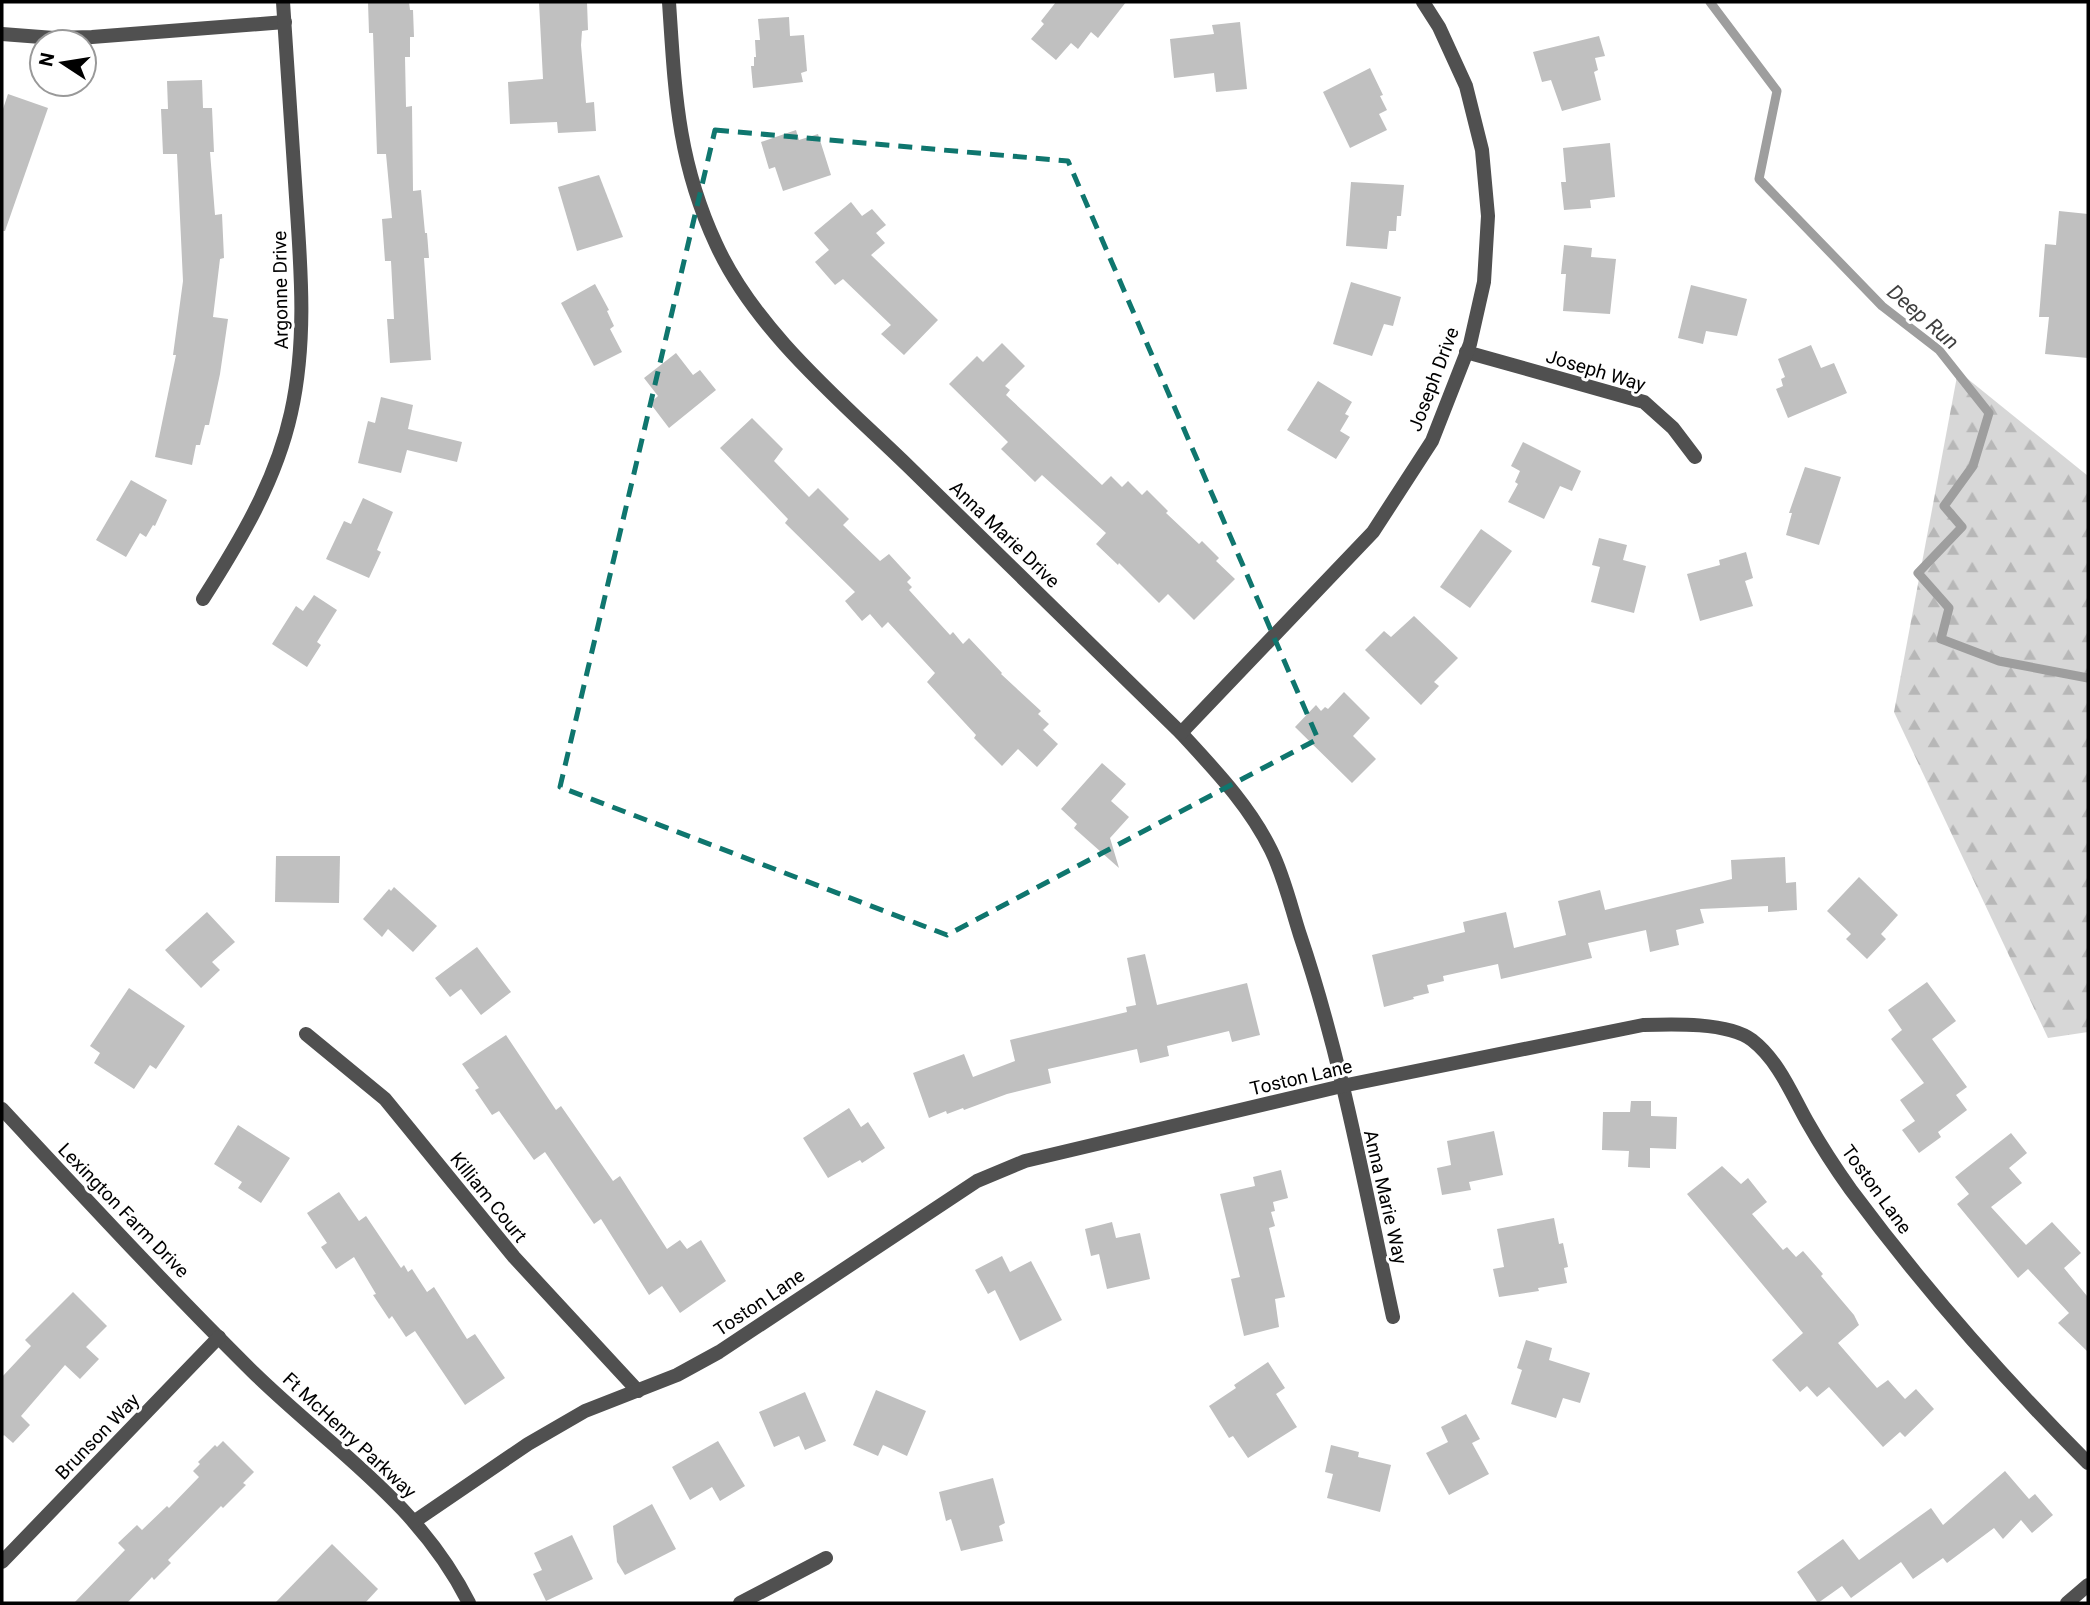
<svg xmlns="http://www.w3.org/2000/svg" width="2090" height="1605" viewBox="0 0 2090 1605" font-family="Roboto,sans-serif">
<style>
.forest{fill:url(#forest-firs)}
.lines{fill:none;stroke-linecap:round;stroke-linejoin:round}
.stream{stroke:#9e9e9e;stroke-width:9}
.building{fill:#c0c0c0}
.street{stroke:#505050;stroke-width:14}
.marked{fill:none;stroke:#0f766e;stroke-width:5;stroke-dasharray:14 9;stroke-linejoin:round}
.labels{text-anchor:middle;stroke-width:6;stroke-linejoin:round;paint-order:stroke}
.street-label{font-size:19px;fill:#000;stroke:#fff}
.water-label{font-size:21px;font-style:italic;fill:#3f3f3f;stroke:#fff}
</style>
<defs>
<pattern id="forest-firs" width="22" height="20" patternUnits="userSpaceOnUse" patternTransform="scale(1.75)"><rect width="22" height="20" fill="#d7d7d7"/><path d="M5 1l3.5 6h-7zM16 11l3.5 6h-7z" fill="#b7b7b7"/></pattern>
</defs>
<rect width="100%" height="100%" fill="#fff"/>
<polygon class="forest" points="1958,371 2088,476 2088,1032 2048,1038 1894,712"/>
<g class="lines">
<polyline class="stream" points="1710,2 1777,91 1759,179 1882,306 1939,350 1989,413 1973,466 1944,506 1962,527 1918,573 1949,608 1941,639 1999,661 2088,678"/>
</g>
<g class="building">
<polygon points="368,2 409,2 410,10 413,10 414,37 410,37 410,57 405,57 406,107 412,106 413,191 421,190 425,233 427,233 429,258 424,258 431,360 390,363 387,319 394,319 391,261 385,261 382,219 392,218 386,154 377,154 373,33 369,33"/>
<polygon points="539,2 587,2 588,30 582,31 581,45 586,103 594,102 596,131 558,133 557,122 510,124 508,82 543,79"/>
<polygon points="1056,2 1126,2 1098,38 1091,32 1078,49 1071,43 1056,60 1031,39 1044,24 1041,21"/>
<polygon points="789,17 790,36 804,35 807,71 801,73 803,82 753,88 751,66 754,66 754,57 756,57 755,40 760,40 758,19"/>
<polygon points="1240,22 1247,89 1216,92 1214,73 1174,78 1170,39 1214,34 1212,25"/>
<polygon points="1599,36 1605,56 1595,58 1598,70 1594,72 1601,100 1562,111 1551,80 1542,82 1533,52"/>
<polygon points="1370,68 1383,95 1380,96 1387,110 1379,114 1387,130 1350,148 1323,92"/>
<polygon points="202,80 203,108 212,108 214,152 210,152 215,215 222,214 224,258 220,259 213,317 228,319 220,374 209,425 205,425 200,445 196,445 192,465 155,457 176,355 173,355 183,281 177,154 163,154 161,109 168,109 167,81"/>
<polygon points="8,94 48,108 5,231 2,231 2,112"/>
<polygon points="796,130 799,140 818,134 831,175 783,191 775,167 769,169 761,142"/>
<polygon points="1610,143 1615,197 1590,200 1591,208 1564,210 1561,182 1566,182 1563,148"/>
<polygon points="599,175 623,237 577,251 558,187"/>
<polygon points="1351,182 1404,185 1401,216 1397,216 1396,231 1389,231 1387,249 1346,246"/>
<polygon points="851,202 862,216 872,209 886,225 876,233 885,243 871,255 938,320 904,355 881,334 891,325 843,279 835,285 815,262 829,250 814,233"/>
<polygon points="2059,211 2088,214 2088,358 2045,354 2049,317 2039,317 2045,244 2056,245"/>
<polygon points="1564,245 1592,248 1591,257 1616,259 1610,314 1563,311 1566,274 1561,274"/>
<polygon points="1351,282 1401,297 1393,326 1384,324 1372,356 1333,344"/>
<polygon points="595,284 609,310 607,311 614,326 610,329 622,352 594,366 561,303"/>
<polygon points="1691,285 1747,299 1737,336 1706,331 1703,344 1678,338"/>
<polygon points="1002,343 1025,366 1005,386 1010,390 1006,395 1102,485 1111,476 1122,487 1128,481 1142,495 1147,490 1168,511 1166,513 1199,544 1202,541 1219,558 1216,561 1235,579 1194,620 1168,594 1159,603 1119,563 1118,565 1096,544 1106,533 1042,475 1035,482 1001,449 1008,442 949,384 977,356 983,362"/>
<polygon points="1811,345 1821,368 1834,363 1847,393 1788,418 1776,389 1783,386 1781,379 1785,377 1778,359"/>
<polygon points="676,353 693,375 700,370 716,390 669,428 650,403 658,396 644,378"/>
<polygon points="1318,381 1352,402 1345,414 1349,416 1340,431 1350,437 1336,459 1287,430"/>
<polygon points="381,397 413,405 408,429 462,442 457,462 407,450 401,473 358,463 368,421 375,423"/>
<polygon points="752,418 783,449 774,461 809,497 818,488 849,519 843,525 880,561 889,554 911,578 907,582 912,587 909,590 950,635 953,632 963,644 969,638 1002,673 1001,674 1041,711 1038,714 1049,724 1043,730 1058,744 1037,767 1018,749 1002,766 974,738 976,735 927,682 935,673 888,622 882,628 870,614 862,621 845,601 855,592 785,523 788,519 720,448"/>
<polygon points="1523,442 1581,471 1572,491 1560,486 1544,519 1508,502 1518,484 1515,482 1520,471 1511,466"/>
<polygon points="1805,467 1841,477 1819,545 1786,535 1792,513 1789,513"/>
<polygon points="131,480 167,500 155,526 153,525 146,537 140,533 126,557 96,540"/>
<polygon points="363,498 393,512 377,550 381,552 369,578 326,559 344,521 351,524"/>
<polygon points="1481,529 1512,551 1470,608 1440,587"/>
<polygon points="1599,538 1627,545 1623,560 1646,566 1634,613 1591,602 1600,567 1592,565"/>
<polygon points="1746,552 1753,578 1745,581 1753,606 1700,621 1687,574 1720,565 1719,560"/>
<polygon points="314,595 337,610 317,642 321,645 307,667 272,644 296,606 303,611"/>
<polygon points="1414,616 1458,658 1434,682 1439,686 1421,705 1365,650 1384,631 1391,637"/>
<polygon points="1344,692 1370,718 1353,736 1376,759 1352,783 1295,727 1316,705 1321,711 1325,707 1328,709"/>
<polygon points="1102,763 1126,784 1111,801 1129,817 1110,838 1119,868 1074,828 1077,824 1061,809"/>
<polygon points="276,856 340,856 339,903 275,902"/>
<polygon points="1785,857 1786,883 1796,882 1797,910 1768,912 1768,906 1700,909 1704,923 1676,930 1679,945 1650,952 1646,930 1588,943 1592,958 1501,979 1498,964 1443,976 1444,981 1427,985 1429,993 1413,997 1414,999 1384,1007 1372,955 1465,932 1463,922 1506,912 1514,948 1566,935 1558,901 1600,890 1605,910 1732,879 1731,860"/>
<polygon points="1859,877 1898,915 1881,934 1886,939 1867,959 1846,939 1851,934 1827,911"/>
<polygon points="394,887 437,926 413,952 388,929 382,937 363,919 389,889 391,891"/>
<polygon points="207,912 235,942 212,962 220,970 201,988 165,950"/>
<polygon points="477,947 511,992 481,1015 461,989 450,997 435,978"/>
<polygon points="1145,954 1157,1005 1247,983 1260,1035 1232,1042 1229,1031 1167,1046 1169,1056 1140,1063 1137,1049 1048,1069 1051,1083 1007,1094 964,1110 963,1108 947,1114 946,1111 929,1118 913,1073 964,1054 973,1077 1015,1061 1010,1040 1127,1012 1126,1007 1136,1005 1127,958"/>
<polygon points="1927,982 1956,1021 1932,1039 1967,1087 1956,1095 1967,1110 1938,1132 1941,1137 1919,1153 1902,1130 1915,1121 1900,1100 1924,1083 1891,1039 1902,1030 1888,1010"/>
<polygon points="129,988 185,1026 156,1069 150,1065 134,1089 94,1063 100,1053 90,1046"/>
<polygon points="506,1035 556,1110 561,1106 613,1181 620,1176 667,1249 680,1240 687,1249 701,1240 726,1281 680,1313 662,1286 649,1295 601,1219 594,1224 545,1152 534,1160 499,1111 492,1115 475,1090 479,1088 462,1064"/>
<polygon points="1631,1101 1651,1101 1651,1116 1677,1117 1676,1149 1650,1148 1650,1168 1628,1167 1629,1151 1602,1150 1603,1112 1630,1112"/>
<polygon points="849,1108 861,1127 868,1122 885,1148 862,1163 860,1160 828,1178 803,1138"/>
<polygon points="238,1125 290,1158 261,1203 238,1188 242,1182 214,1164"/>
<polygon points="1494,1131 1503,1175 1469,1182 1471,1190 1442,1195 1437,1168 1451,1165 1447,1141"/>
<polygon points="2011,1133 2027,1153 2009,1168 2022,1183 1991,1207 2026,1245 2052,1222 2081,1253 2064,1268 2087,1296 2088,1294 2088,1352 2058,1323 2069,1313 2028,1269 2018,1278 1957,1204 1969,1194 1955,1177"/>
<polygon points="1722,1166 1741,1184 1748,1178 1767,1202 1752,1214 1783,1250 1787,1247 1796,1257 1803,1251 1823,1274 1821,1276 1854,1315 1859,1325 1838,1343 1877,1388 1888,1380 1905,1399 1916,1389 1934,1409 1905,1437 1900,1432 1883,1447 1829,1387 1817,1397 1807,1386 1800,1392 1772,1360 1803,1333 1687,1194"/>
<polygon points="1281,1170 1288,1198 1273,1202 1275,1211 1271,1212 1275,1226 1269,1228 1285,1297 1275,1299 1279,1327 1244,1336 1231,1279 1240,1277 1220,1194 1255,1186 1253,1177"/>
<polygon points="339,1192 359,1221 366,1216 401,1268 404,1265 408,1272 412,1269 427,1292 434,1287 467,1339 475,1334 505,1378 465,1405 415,1331 406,1337 392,1316 389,1319 373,1295 376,1294 354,1257 336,1269 321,1247 327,1243 307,1213"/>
<polygon points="1554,1218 1559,1244 1563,1243 1568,1267 1564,1268 1567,1283 1538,1288 1539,1291 1499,1297 1493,1269 1504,1267 1497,1229"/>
<polygon points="1112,1222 1116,1238 1140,1233 1150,1279 1107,1289 1099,1254 1091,1256 1085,1229"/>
<polygon points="1002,1256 1010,1272 1031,1261 1062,1320 1020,1341 995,1290 988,1294 975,1270"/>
<polygon points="73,1292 107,1326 86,1347 99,1359 80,1379 65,1365 21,1416 30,1425 13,1443 4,1435 2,1437 2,1377 31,1346 25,1340"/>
<polygon points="1526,1340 1552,1348 1549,1360 1590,1373 1580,1403 1563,1398 1556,1418 1511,1404 1522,1370 1517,1368"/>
<polygon points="1268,1362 1285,1388 1276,1394 1297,1427 1248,1458 1233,1436 1229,1438 1209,1406 1236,1388 1234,1385"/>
<polygon points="876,1390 926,1411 907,1456 883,1445 878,1456 853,1445"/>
<polygon points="805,1392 826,1441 805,1450 799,1436 774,1447 759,1412"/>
<polygon points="1466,1414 1480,1439 1472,1443 1489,1474 1449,1495 1426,1453 1448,1442 1441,1427"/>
<polygon points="223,1441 254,1472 243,1483 246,1485 223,1508 221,1506 168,1560 171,1563 154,1580 152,1577 127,1603 74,1603 125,1550 118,1543 137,1525 142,1530 167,1506 169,1508 199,1477 193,1471 200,1464 198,1462 215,1445 217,1447"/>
<polygon points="718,1441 745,1486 720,1501 712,1487 690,1500 672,1467"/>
<polygon points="1331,1445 1359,1452 1358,1457 1391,1465 1380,1512 1327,1498 1333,1474 1325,1472"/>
<polygon points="2005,1471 2029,1499 2035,1494 2053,1515 2032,1533 2021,1520 2003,1539 1994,1528 1947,1563 1943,1558 1913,1579 1901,1562 1851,1598 1842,1586 1818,1603 1797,1572 1843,1539 1859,1560 1931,1508 1943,1525"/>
<polygon points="993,1478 1005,1523 999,1526 1003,1541 961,1551 951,1519 946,1521 939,1492"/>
<polygon points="652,1504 676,1549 625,1575 617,1562 613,1526"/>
<polygon points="572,1535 593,1579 546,1601 533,1574 542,1570 534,1553"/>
<polygon points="332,1544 378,1589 365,1603 275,1603"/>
</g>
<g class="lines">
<g class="street">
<path d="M669,2c6,89 8,158 47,242 39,86 125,157 192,222 91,89 182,178 273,267 33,36 68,72 90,117 13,26 20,57 29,85 42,124 65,254 93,382"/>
<polyline points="2,34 54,38 92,37 285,22"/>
<polyline points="1466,352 1644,402 1673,428 1695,457"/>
<path d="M203,599c37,-58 73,-118 88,-186 16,-72 10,-143 5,-216 -4,-65 -9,-130 -13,-195"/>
<polyline points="1181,733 1373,532 1432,441 1470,344 1484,282 1488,216 1482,150 1466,86 1439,27 1423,2"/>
<polyline points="306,1034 385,1099 514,1257 638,1391"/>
<path d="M2,1109c83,89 165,178 252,264 78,76 165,130 215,230"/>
<path d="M415,1521l113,-77 57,-33 92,-36 42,-23 258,-171 48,-20 317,-75 301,-61c29,-1 85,-3 109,15 27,21 40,55 56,83 13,23 28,46 43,67 72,97 152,188 237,273"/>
<polyline points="2,1562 219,1337"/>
<polyline points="740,1603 826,1558"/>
<polyline points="2067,1603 2088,1585"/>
</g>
</g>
<path class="marked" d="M715,130l353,31 250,578 -371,196 -387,-148z"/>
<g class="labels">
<g class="street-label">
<text transform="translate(280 290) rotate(-91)" y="7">Argonne Drive</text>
<text transform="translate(1596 370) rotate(17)" y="7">Joseph Way</text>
<text transform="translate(1433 379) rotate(-69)" y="7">Joseph Drive</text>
<text transform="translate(1005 534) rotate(44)" y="7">Anna Marie Drive</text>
<text transform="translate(1301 1077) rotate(-13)" y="7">Toston Lane</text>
<text transform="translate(1877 1189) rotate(54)" y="7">Toston Lane</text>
<text transform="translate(489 1197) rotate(51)" y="7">Killiam Court</text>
<text transform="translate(1386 1197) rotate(77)" y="7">Anna Marie Way</text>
<text transform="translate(124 1210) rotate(46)" y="7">Lexington Farm Drive</text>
<text transform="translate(759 1302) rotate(-34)" y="7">Toston Lane</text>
<text transform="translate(350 1435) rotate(43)" y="7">Ft McHenry Parkway</text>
<text transform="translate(97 1436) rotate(-46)" y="7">Brunson Way</text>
</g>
<g class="water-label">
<text transform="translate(1923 317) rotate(41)" y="7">Deep Run</text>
</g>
</g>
<rect width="2090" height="1605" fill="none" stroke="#000000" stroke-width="7"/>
<g transform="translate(63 63) rotate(282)"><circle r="33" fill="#ffffff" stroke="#999999" stroke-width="2"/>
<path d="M0-5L12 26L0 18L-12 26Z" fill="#000000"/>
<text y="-10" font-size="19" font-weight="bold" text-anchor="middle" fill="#000000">N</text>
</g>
</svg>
